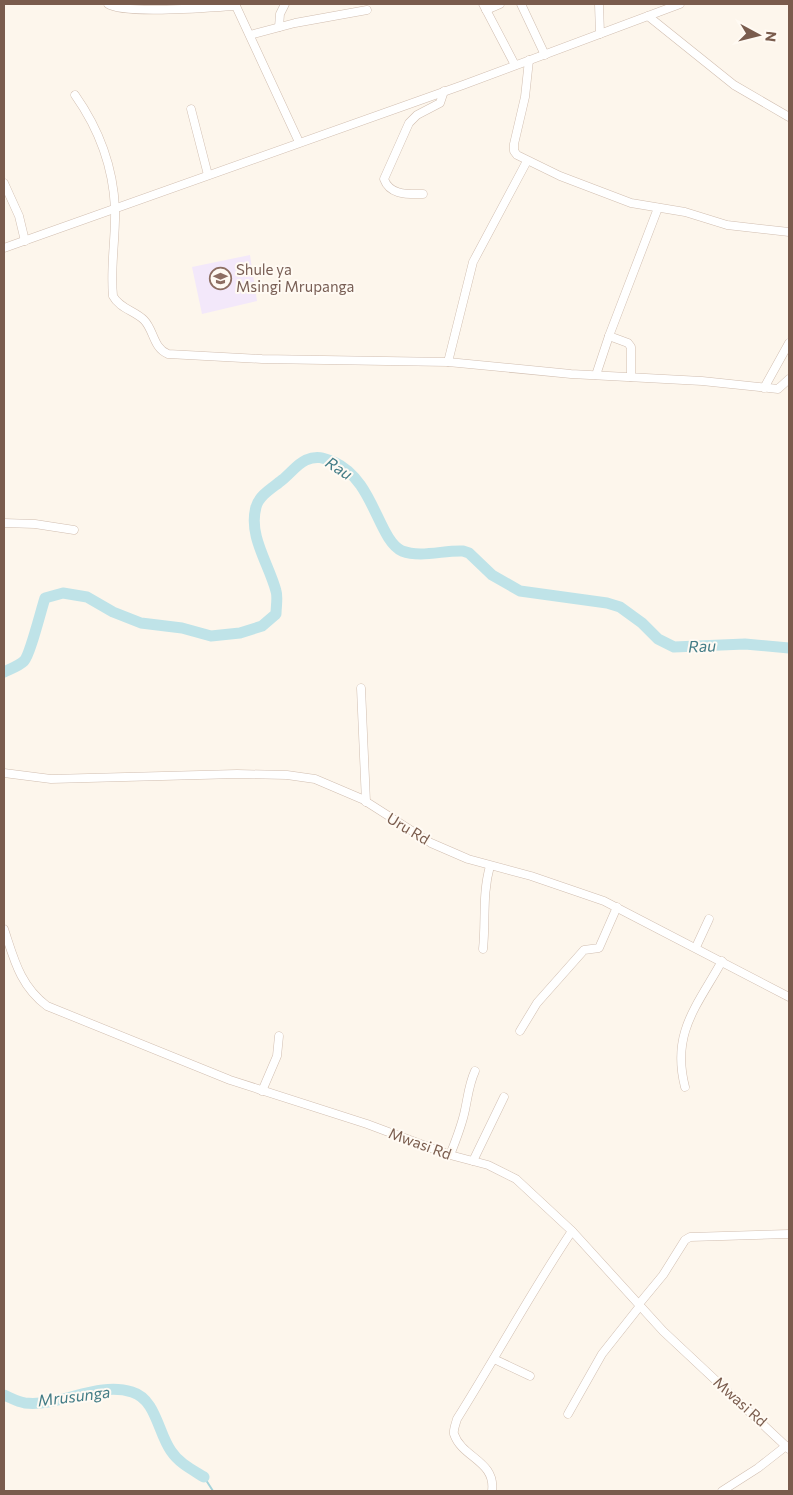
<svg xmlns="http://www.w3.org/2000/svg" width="793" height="1495" viewBox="0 0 793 1495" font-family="Commissioner,sans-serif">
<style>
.education{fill:#f3e8fa}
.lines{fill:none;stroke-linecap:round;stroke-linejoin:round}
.stream{stroke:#a5d3da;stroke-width:2}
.river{stroke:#bfe3e8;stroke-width:11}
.minor-casing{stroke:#d1beb0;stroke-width:9}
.minor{stroke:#fff;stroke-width:8}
.labels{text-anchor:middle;stroke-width:4;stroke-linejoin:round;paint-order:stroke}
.education-label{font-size:15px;fill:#785e54;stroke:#fffaf3;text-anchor:start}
.street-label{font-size:15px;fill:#7a5c4d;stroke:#fffaf3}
.water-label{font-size:16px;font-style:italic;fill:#437c86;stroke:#fffaf3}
</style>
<rect width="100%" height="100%" fill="#fdf6ec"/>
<polygon class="education" points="250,255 257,301 202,314 192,267"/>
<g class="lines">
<polyline class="stream" points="204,1477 213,1491"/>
<g class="river">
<path d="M4,672c6,-3 15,-6 20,-11 6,-6 17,-51 21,-63l18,-5 24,4 26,15 28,11 41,5 29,8 29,-3 22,-7 14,-12c0,-7 2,-17 0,-23 -7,-27 -28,-55 -20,-84 3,-12 18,-20 26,-27 8,-6 15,-16 24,-20 11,-5 18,-2 28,2 40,18 44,78 68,89 19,7 42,-1 61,0l6,2 23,22 28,16 87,12 13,4 22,16 16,16 16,8 71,-3 44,4"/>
<path d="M4,1395c7,3 14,7 21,8 36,4 72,-22 107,-11 24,7 26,41 39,59 8,12 20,18 33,26"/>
</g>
<defs>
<g id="minor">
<path d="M108,4c16,11 105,3 128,2"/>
<polyline points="235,4 299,142"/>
<polyline points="483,4 515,65"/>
<polyline points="521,4 545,55"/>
<polyline points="599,4 600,34"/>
<polyline points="486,10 500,4"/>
<polyline points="648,16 734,85 789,117"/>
<polyline points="279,27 280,14 285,4"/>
<polyline points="250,35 295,23 367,10"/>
<polyline points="529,60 525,97 514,144 514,151 517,155 560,176 631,203 685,212 727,225 789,232"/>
<path d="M75,95c24,34 38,71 40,113 1,29 -5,59 -2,88 6,12 22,15 31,24 10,10 9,28 24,34l94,5 186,3 123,12 131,7 76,8 11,-10"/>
<polyline points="191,109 208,175"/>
<polyline points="4,183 19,216 25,241"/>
<path d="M423,194c-14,0 -33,2 -39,-15l25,-56 8,-8 23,-12 4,-12"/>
<polyline points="4,248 463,85 680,4"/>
<polyline points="609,336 628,343 631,347 631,377"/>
<polyline points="448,362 473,262 527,161"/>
<polyline points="596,375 609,336 658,208"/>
<polyline points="764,388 789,343"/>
<polyline points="4,523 35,524 74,530"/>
<polyline points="361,688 366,802"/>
<polyline points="4,773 51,779 237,774 287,775 315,779 362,799 431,843 468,859 531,876 604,901 789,997"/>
<path d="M4,929c10,30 16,57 43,77l183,74 137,44 83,31 38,10 28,14 56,52 91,100 126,118"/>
<polyline points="696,947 709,919"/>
<path d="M483,949c3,-28 -1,-55 7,-83"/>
<polyline points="520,1031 537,1003 584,950 599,948 617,907"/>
<path d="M685,1087c-14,-54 12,-81 37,-126"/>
<polyline points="262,1091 277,1056 279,1036"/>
<path d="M450,1155c6,-15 12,-30 15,-45 3,-14 4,-26 10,-39"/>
<polyline points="473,1161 504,1097"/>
<polyline points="639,1304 663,1275 685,1240 690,1237 789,1234"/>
<polyline points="494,1359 530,1376"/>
<polyline points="568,1414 602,1354 640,1306"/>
<path d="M492,1491c4,-30 -30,-33 -38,-57 -1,-4 2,-11 3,-15 39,-62 74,-127 115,-188"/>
<polyline points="722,1491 758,1468 786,1446"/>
</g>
</defs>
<use href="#minor" class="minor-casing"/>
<use href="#minor" class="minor"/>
</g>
<defs>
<symbol id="school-ring" viewBox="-11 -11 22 22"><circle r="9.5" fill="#fffaf3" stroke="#8d6e63" stroke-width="1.5"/><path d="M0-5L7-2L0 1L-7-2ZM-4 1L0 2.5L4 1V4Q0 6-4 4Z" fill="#8d6e63"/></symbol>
</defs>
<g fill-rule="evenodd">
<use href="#school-ring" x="208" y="266" width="25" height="25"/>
</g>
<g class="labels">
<g class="education-label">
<text x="236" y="275">Shule ya<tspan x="236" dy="17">Msingi Mrupanga</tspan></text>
</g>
<g class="street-label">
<text transform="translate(408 829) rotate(31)" y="5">Uru Rd</text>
<text transform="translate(420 1144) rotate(20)" y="5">Mwasi Rd</text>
<text transform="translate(740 1402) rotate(42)" y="5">Mwasi Rd</text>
</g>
<g class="water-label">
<text transform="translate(339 468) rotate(33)" y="6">Rau</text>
<text transform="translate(702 646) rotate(-2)" y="6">Rau</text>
<text transform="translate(74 1396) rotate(-7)" y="6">Mrusunga</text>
</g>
</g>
<rect width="793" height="1495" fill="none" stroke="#7a5c4d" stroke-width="10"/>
<g transform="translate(758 35) rotate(97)" stroke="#fffaf3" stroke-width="4" paint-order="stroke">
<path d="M0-4L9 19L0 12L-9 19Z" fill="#7a5c4d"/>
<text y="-8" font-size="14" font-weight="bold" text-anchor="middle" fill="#7a5c4d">N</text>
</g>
</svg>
